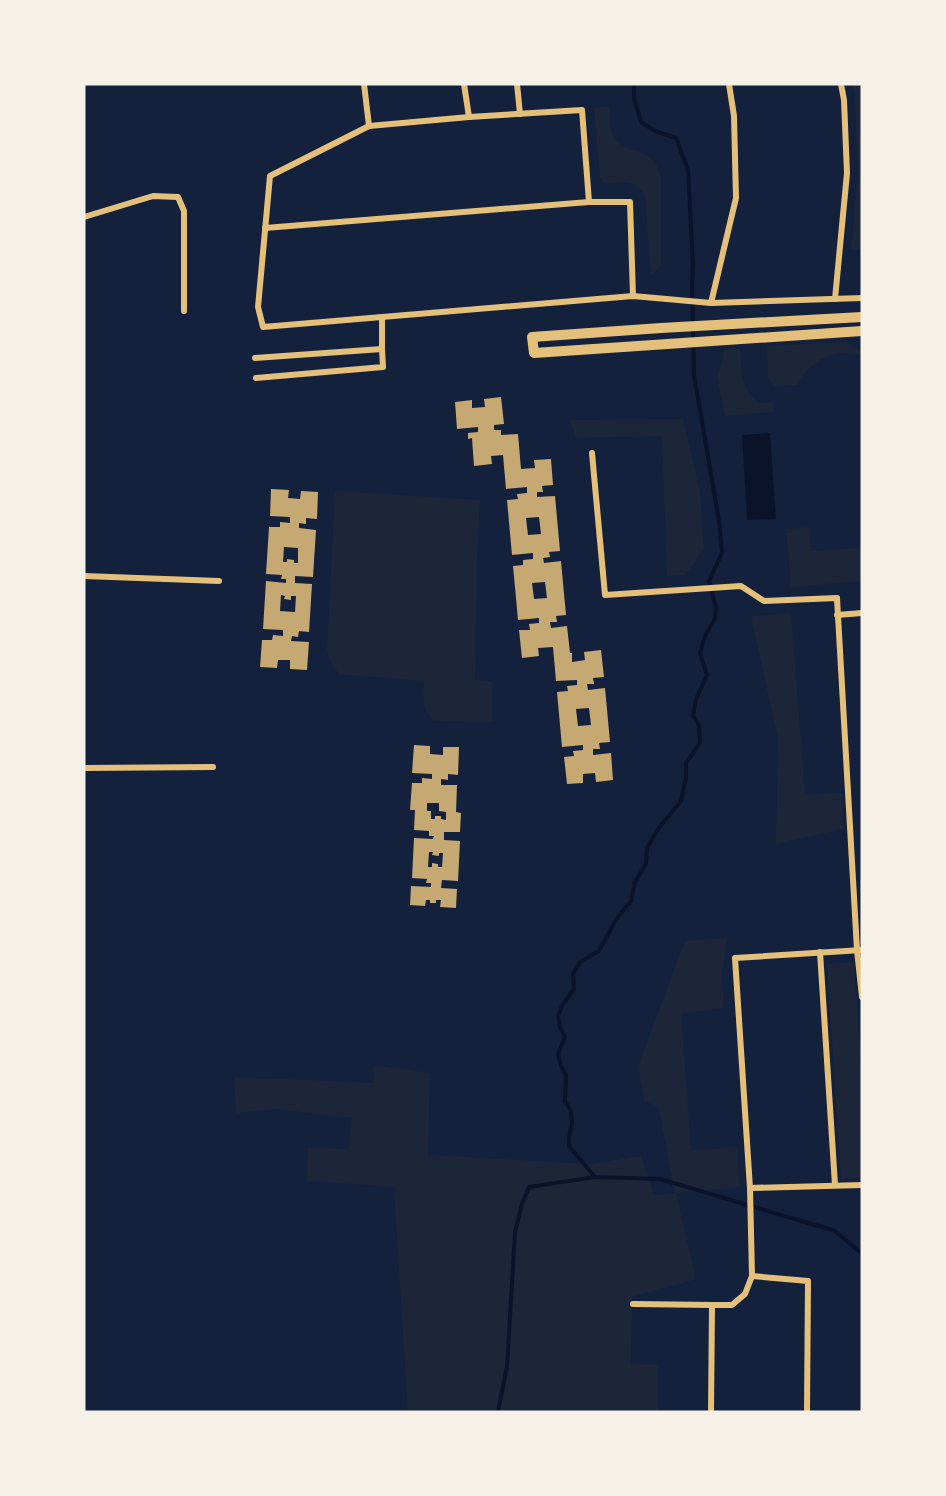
<svg xmlns="http://www.w3.org/2000/svg" width="946" height="1496" viewBox="0 0 946 1496" font-family="Ubuntu,sans-serif">
<style>
.green{fill:#1d2539}
.water{fill:#0b132b}
.lines{fill:none;stroke-linecap:round;stroke-linejoin:round}
.stream{stroke:#0b132b;stroke-width:4}
.building{fill:#c6a872;fill-rule:evenodd}
.minor{stroke:#e5c07b;stroke-width:6}
.tertiary{stroke:#e5c07b;stroke-width:10}
</style>
<rect width="100%" height="100%" fill="#14213d"/>
<g class="green">
<polygon points="852,84 862,84 862,250 851,249 858,173 855,98"/>
<path d="M609,106c1,11 0,24 6,33 13,19 36,3 46,38v89l-10,9 -6,-80c-10,-16 -23,-12 -39,-12l-3,-1 -3,-5 -6,-69z"/>
<path d="M846,342l16,9v5c-27,-9 -52,4 -65,29l-21,1 -5,-3 -3,-6 -1,-31z"/>
<polygon points="740,348 742,379 748,392 759,403 773,402 774,412 725,416 717,376 722,364 724,349"/>
<polygon points="683,419 700,492 704,549 685,575 667,576 662,436 576,438 570,420"/>
<path d="M335,491l145,9 -3,60 -2,120 17,1v41l-58,-1c-14,-11 -10,-25 -10,-40l-85,-7 -9,-13 -3,-11z"/>
<polygon points="809,527 811,551 862,548 862,581 791,587 786,529"/>
<polygon points="791,613 805,794 842,793 843,829 776,844 778,739 751,616"/>
<polygon points="727,938 722,973 724,1008 681,1013 691,1151 737,1147 740,1187 676,1193 696,1279 632,1297 631,1364 658,1365 658,1412 408,1412 394,1187 307,1181 308,1148 348,1149 352,1118 276,1109 236,1113 234,1078 286,1079 374,1083 373,1065 430,1073 428,1155 592,1164 641,1156 654,1195 675,1193 659,1109 644,1100 638,1066 685,941"/>
<polygon points="854,962 862,1083 862,1178 841,1179 827,964"/>
</g>
<polygon class="water" points="770,433 776,519 747,520 742,435"/>
<g class="lines">
<g class="stream">
<polyline points="634,84 634,98 641,122 655,131 676,138 688,170 693,264 692,285 694,375 719,521 722,553 709,581 716,608 715,619 705,636 700,653 707,675 696,699 693,716 699,725 700,743 686,763 686,778 681,801 658,829 647,848 646,864 635,882 631,901 617,918 599,951 580,962 573,974 574,989 562,1006 558,1016 560,1027 565,1037 558,1054 561,1066 566,1075 565,1101 571,1111 572,1124 569,1138 569,1146 595,1177 660,1179 835,1231 862,1254"/>
<polyline points="498,1412 507,1367 515,1232 522,1204 529,1187 595,1177"/>
</g>
</g>
<g class="building">
<path d="M501,397l3,27 -10,1v5h7v5l17,-1 3,35 14,-1 -1,-8 17,-1 2,26 -11,1 1,6h-6v5l18,-1 5,55 -11,1 1,5 -7,1 1,5 17,-2 5,54 -10,1 1,6h-7l1,6 16,-2 3,27h2v9l13,-2 -1,-8 17,-2 3,27 -11,1 1,6h-7l1,6 17,-2 5,54 -11,1 1,6h-7v6l18,-2 2,27 -17,2 -1,-9 -12,1v9l-16,1 -3,-27 10,-1 -1,-5 10,-1v-5l-21,2 -5,-55 11,-1 -1,-5 10,-1v-5l-21,1 -3,-34 -15,1 1,8 -17,2 -3,-28h11l-1,-6 10,-1v-5l-21,2 -5,-54 10,-1v-5l10,-1v-6l-21,2 -5,-55 11,-1 -1,-5 10,-1v-6l-21,2 -3,-34 -12,1 1,8 -18,2 -2,-28 -4,1v-6l10,-1v-5l-21,2 -2,-27 17,-2v8l13,-1 -1,-8zM539,517l2,17 -13,1 -2,-17zM545,582l2,16 -13,1 -2,-16zM589,708l2,17 -13,1 -2,-17z"/>
<path d="M271,489l18,1 -1,8 12,1 1,-8 17,1 -1,27 -11,-1v6l-7,-1v5l17,2 -3,47 -18,-1v7l17,1 -3,48 -10,-1 -1,6 -6,-1 -1,5 18,1 -2,28 -17,-1v-9h-12l-1,8 -17,-1 2,-27h10l1,-5 10,1v-6l-20,-1 3,-48 20,2v-4h-5l1,-4 -16,-1 3,-47h11v-5l10,1v-6l-20,-1zM284,547l14,1v15h-4v-3l-7,-1v3h-4zM281,595l4,1 -1,3 7,1v-4h5l-1,16 -15,-1z"/>
<path d="M414,745l16,1v8l13,1v-8h16l-1,28 -10,-1v6l-7,-1v6h16l-1,27 5,1 -1,19h-16v8l16,1 -2,40 -16,-1 -1,8 16,1 -1,19 -16,-1 1,-7h-5v3h-6v-3h-4l-1,6 -15,-1 1,-19 20,1v-4h-5l1,-4 -15,-1 2,-40 19,1 1,-3h-5v-5l-15,-1 1,-20h-5l2,-27h10v-5l10,1v-5l-20,-1zM427,803h12v8l7,1v8l-5,-1v-3h-6v3h-4v-8h-4zM429,852h4l-1,3 7,1v-3h4l-1,14h-4v-3l-6,-1v4h-4z"/>
</g>
<g class="lines">
<g class="minor">
<polyline points="364,84 369,126"/>
<polyline points="464,84 469,117"/>
<polyline points="517,84 520,114"/>
<polyline points="84,217 153,196 178,197 184,211 184,311"/>
<polyline points="265,228 589,202"/>
<polyline points="633,296 630,202 589,202 582,110 469,117 369,126 270,176 258,307 263,327 633,296 711,303 862,298"/>
<polyline points="835,299 847,173 844,100 841,84"/>
<polyline points="711,303 736,198 734,116 729,84"/>
<polyline points="255,358 382,349 382,318"/>
<polyline points="256,378 383,367 382,349"/>
<polyline points="592,453 605,595 741,586 764,601 837,598 857,950 862,997"/>
<polyline points="84,576 219,581"/>
<polyline points="837,615 862,613"/>
<polyline points="84,768 213,767"/>
<polyline points="820,952 835,1185"/>
<polyline points="750,1188 862,1185"/>
<polyline points="752,1276 808,1281 807,1412"/>
<polyline points="633,1304 712,1305"/>
<polyline points="711,1412 712,1305 732,1305 745,1294 752,1276 750,1188 735,958 862,950"/>
</g>
<polyline class="tertiary" points="862,317 661,328 532,337 534,353 862,331"/>
</g>
<rect width="946" height="1496" fill="none" stroke="#f6f1e7" stroke-width="171"/>
</svg>
